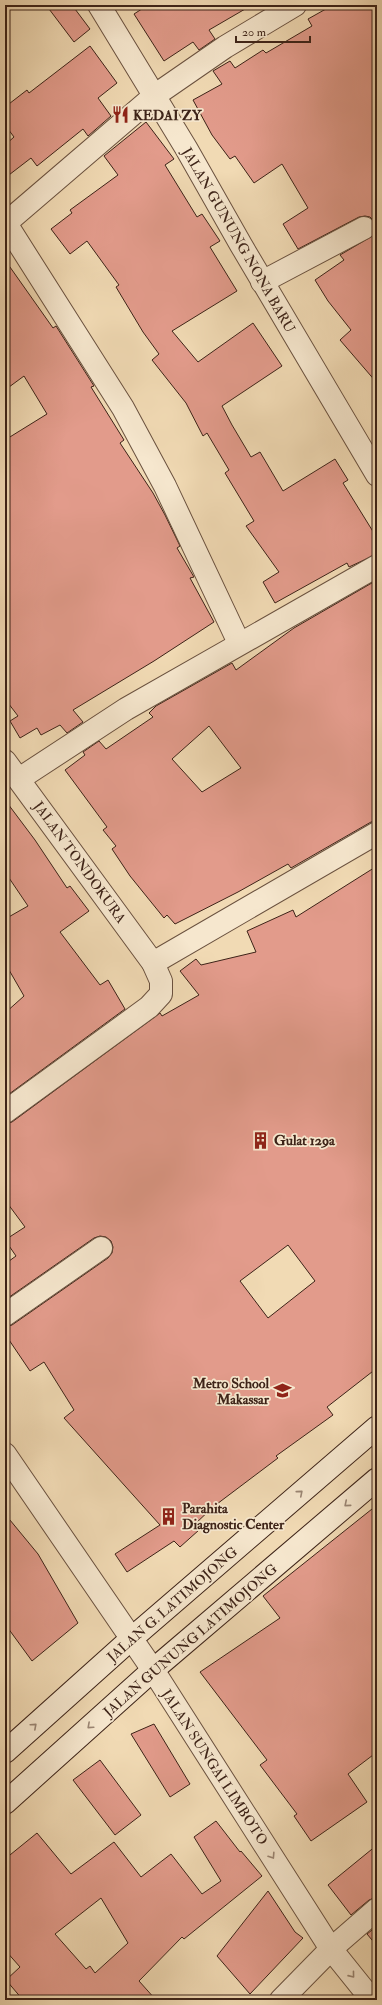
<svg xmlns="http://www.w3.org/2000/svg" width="382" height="2005" viewBox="0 0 382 2005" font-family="'IM FELL Double Pica',serif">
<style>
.building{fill:#e29b8b;stroke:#3d2318;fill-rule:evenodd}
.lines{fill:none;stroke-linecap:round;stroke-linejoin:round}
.minor-casing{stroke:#6a513f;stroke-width:24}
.secondary-casing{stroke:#3d2318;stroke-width:24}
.minor{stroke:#f6e7ce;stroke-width:22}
.secondary{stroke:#f6e7ce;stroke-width:22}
.oneway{stroke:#9a8573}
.labels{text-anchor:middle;stroke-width:3.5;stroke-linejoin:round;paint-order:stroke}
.poi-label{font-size:14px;font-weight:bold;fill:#3d2318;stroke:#f6e7ce;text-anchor:start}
.street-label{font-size:14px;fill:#3d2318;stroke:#f6e7ce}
</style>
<rect width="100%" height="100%" fill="#f1dab4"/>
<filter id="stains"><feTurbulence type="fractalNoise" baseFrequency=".005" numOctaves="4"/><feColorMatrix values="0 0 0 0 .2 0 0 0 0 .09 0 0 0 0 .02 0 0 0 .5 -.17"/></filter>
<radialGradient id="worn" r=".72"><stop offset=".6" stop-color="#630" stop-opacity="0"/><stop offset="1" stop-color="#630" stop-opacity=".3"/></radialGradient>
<g class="building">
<polygon points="46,5 72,5 90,29 74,42"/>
<polygon points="148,5 252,5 209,30 215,39 199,50 193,42 164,61 134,14"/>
<polygon points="333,5 377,5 377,383 340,340 351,330 328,301 315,280 344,260 340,255 374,235 376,229 375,222 370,217 365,216 359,217 298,249 283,224 308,208 282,164 254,183 235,156 230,159 212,135 193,100 222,84 213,71 230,61 235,68 263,50 266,53 312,26 308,19"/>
<polygon points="90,46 117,83 98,98 111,116 88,136 83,129 37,166 31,158 5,178 5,145 14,137 5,125 5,107 27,90 29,93"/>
<polygon points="146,122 174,159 165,165 197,217 202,214 220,241 210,247 237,291 172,331 198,362 253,323 282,366 222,406 232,425 251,457 260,452 283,491 335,459 348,480 343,483 377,538 377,554 349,567 347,563 275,603 263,582 279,572 246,526 254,521 225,473 229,470 207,433 203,436 186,403 152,360 159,354 143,332 116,287 119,285 87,241 70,254 51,229 72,213 70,210 118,175 104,156"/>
<polygon points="5,260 53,328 56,326 94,386 91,387 124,440 120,443 153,493 165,515 180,546 177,548 194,577 190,578 214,622 154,661 73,710 83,722 67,733 60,725 41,735 37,728 20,738 10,721 18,716 5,699 5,440 47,414 24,376 5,390"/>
<path d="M377,580v241l-6,1 -80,46 -3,-4 -50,28 -63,32 -8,-9 -3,3 -34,-42 -18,-27 4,-3 -13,-16 4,-3 -42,-57 20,-15 -2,-3 16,-11 7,8 47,-32 -4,-4 7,-7 76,-43 4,7 58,-42zM209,726l32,42 -39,24 -30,-33z"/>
<polygon points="5,800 35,840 67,888 70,886 89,911 60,932 100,985 108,980 125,1009 5,1097 5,1013 24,996 5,963 5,919 28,906 5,872"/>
<path d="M377,866v502l-50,39 6,8 -57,41 2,2 -65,49 -19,18 5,5 -19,17 -6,-6 -47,31 -12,-18 45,-29 -96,-107 10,-8 -30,-48 -14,9 -25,-37v-7l7,-2 96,-67 4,-5 1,-6 -2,-6 -5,-4 -6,-1 -6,2 -89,62v-36l11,-8 -11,-16 20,-13 -20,-27v-76l7,-2 148,-109 2,3 37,-21 -19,-24 16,-12 5,6 55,-13 -9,-21 46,-21 3,7zM288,1245l27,36 -47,37 -28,-37z"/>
<polygon points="377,1505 377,1752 348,1774 367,1802 311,1841 294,1816 297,1814 260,1765 267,1760 200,1672 280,1618 263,1596"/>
<polygon points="5,1514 38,1554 78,1623 32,1661 5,1624"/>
<polygon points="154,1724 190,1784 170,1797 131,1734"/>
<polygon points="100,1760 141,1815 115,1835 73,1780"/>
<path d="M216,1821l24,31 1,-1 21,25 -78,63 -2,-2 -43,44 17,19h-133l-17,-20 14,-13 -15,-17v-91l32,-26 34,41 43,-32 27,35 30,-23 31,40 19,-13 -27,-44zM101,1898l27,45 -33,30 -5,-7 -4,3 -31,-35z"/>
<polygon points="377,1845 377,1897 369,1900 351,1915 328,1885"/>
<polygon points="268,1891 295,1932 303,1938 250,1994 217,1956"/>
<polygon points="377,1926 377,1946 367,1934"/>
</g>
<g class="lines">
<defs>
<g id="minor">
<polyline points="99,5 186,148 241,245 377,475"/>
<polyline points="5,222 123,408 165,486 239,643"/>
<polyline points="6,223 154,96 225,47 295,5"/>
<polyline points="262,282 364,228"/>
<polyline points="5,761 153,963 161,981 161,994 149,1007 5,1112"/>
<polyline points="19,779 126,709 377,566"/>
<polyline points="153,963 377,833"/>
<polyline points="5,1315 101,1248"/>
<polyline points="5,1454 153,1670 331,1949 372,2000"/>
<polyline points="281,2000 331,1949 377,1909"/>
</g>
<g id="secondary">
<polyline points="5,1752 131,1639 377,1427"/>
<polyline points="5,1803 153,1670 377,1479"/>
</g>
</defs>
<use href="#minor" class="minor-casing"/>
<use href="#secondary" class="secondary-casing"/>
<use href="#minor" class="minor"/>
<use href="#secondary" class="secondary"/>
</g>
<defs><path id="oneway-chevron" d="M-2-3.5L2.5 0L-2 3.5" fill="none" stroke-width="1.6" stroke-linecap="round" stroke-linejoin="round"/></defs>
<g class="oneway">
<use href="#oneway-chevron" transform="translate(300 1493) rotate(-41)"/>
<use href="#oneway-chevron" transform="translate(347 1504) rotate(140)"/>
<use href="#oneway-chevron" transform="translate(34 1726) rotate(-42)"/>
<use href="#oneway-chevron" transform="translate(90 1726) rotate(138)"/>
<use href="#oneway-chevron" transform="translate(272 1856) rotate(57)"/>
<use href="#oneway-chevron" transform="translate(352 1975) rotate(51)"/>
</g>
<defs>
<symbol id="restaurant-bare" viewBox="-9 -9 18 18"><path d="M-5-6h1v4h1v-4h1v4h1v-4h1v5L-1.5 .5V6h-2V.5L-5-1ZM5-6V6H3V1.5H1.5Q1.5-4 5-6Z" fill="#8f2418" stroke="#f6e7ce" stroke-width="2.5" paint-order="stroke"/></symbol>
<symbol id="building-bare" viewBox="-9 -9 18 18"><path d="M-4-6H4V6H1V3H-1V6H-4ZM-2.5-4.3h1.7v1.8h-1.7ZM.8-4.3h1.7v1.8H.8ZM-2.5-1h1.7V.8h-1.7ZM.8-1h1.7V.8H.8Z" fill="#8f2418" stroke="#f6e7ce" stroke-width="2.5" paint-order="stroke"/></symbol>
<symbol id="school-bare" viewBox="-9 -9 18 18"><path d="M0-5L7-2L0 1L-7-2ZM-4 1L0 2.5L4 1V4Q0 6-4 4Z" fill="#8f2418" stroke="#f6e7ce" stroke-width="2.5" paint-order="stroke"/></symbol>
</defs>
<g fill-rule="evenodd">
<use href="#restaurant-bare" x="108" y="102" width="25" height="25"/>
<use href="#building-bare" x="248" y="1128" width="25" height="25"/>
<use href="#school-bare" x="270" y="1378" width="25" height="25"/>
<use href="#building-bare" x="156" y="1504" width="25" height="25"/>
</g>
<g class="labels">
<g class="poi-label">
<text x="133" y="120">KEDAI ZY</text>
<text x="274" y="1145">Gulat 129a</text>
<text x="269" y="1388" text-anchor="end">Metro School<tspan x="269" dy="16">Makassar</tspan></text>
<text x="182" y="1513">Parahita<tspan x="182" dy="16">Diagnostic Center</tspan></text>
</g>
<g class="street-label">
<text transform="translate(239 240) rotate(60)" y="5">JALAN GUNUNG NONA BARU</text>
<text transform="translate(80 862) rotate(54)" y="5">JALAN TONDOKURA</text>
<text transform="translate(172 1604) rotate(-41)" y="5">JALAN G. LATIMOJONG</text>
<text transform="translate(190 1640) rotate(-41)" y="5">JALAN GUNUNG LATIMOJONG</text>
<text transform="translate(215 1767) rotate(57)" y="5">JALAN SUNGAI LIMBOTO</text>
</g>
</g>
<rect width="382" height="2005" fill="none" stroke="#f1dab4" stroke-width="20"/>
<rect x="6" y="6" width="370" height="1993" fill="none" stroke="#3d2318" stroke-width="2"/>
<rect x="10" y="10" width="362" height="1985" fill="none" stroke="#3d2318"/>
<path d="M236 36v6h74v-6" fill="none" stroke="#3d2318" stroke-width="2"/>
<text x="242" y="36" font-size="12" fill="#3d2318" stroke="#f6e7ce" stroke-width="3" paint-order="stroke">20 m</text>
<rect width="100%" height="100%" filter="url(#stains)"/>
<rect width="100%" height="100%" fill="url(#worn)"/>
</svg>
